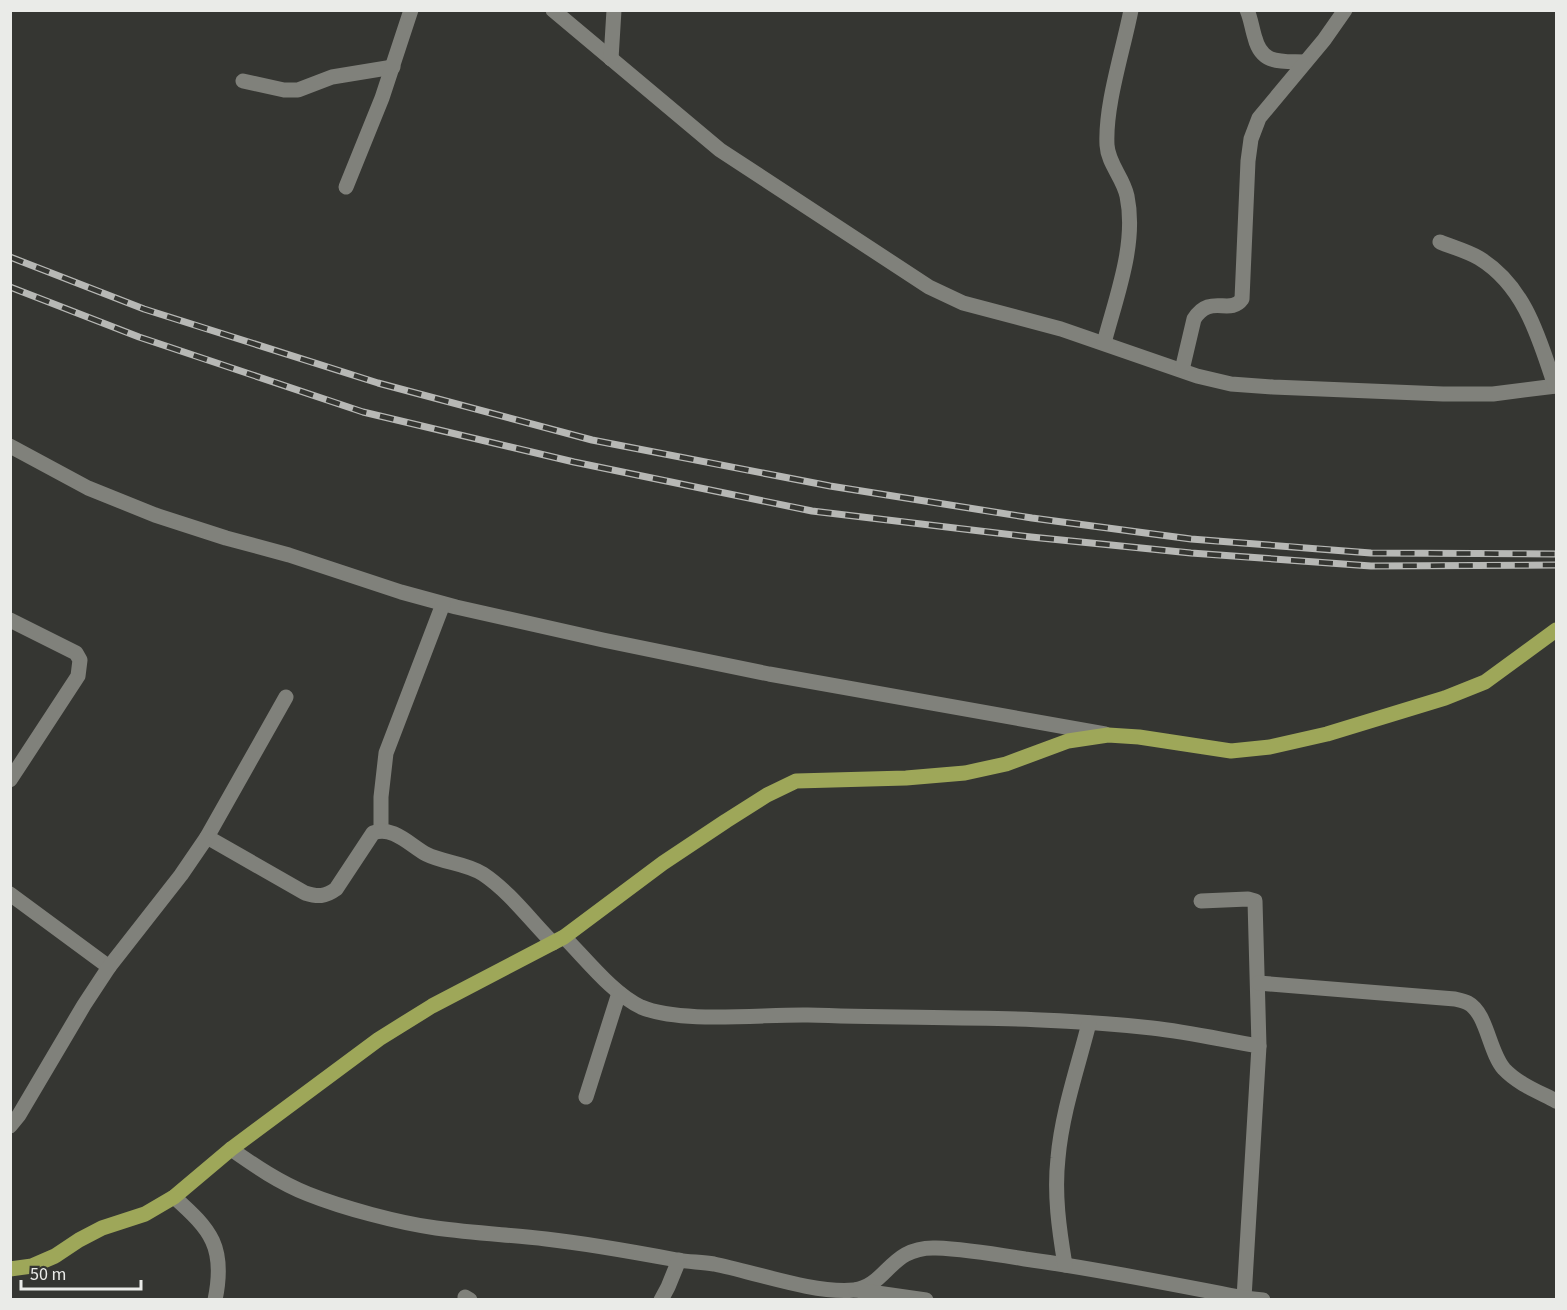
<svg xmlns="http://www.w3.org/2000/svg" width="1567" height="1310" viewBox="0 0 1567 1310" font-family="'Source Sans 3',sans-serif">
<style>
.lines{fill:none;stroke-linecap:round;stroke-linejoin:round}
.minor{stroke:#80817b;stroke-width:15}
.major{stroke:#9ea759;stroke-width:15}
.rail-casing{stroke:#b7b8b5;stroke-width:7}
.rail{stroke:#353632;stroke-width:4.5;stroke-dasharray:14;stroke-linecap:butt}
</style>
<rect width="100%" height="100%" fill="#353632"/>
<g class="lines">
<g class="minor">
<polyline points="553,10 720,150 929,287 963,303 1061,329 1197,376 1231,384 1273,387 1443,394 1493,394 1556,386"/>
<path d="M1247,10c4,9 5,19 8,28 7,27 26,23 50,24"/>
<polyline points="611,59 614,10"/>
<polyline points="243,81 284,90 298,90 332,77 393,67"/>
<polyline points="346,187 382,98 411,10"/>
<path d="M1440,242c12,5 27,9 39,16 46,28 60,80 76,128"/>
<path d="M1104,343c12,-46 33,-99 23,-147 -4,-19 -19,-32 -20,-51 -2,-40 16,-94 24,-135"/>
<path d="M1182,370l12,-51c16,-26 36,-3 48,-20l6,-138 3,-22 8,-21 65,-78 21,-30"/>
<polyline points="10,446 88,488 155,515 226,538 289,555 401,592 456,607 603,640 769,674 1105,734"/>
<polyline points="10,620 76,653 80,660 78,676 10,780"/>
<polyline points="381,829 381,797 386,753 443,604"/>
<path d="M207,837l98,56c13,4 20,4 31,-4l37,-56c19,-8 37,12 53,21 18,9 40,9 57,20 27,18 48,47 70,69"/>
<polyline points="10,894 109,967"/>
<polyline points="1201,901 1248,899 1255,901 1259,1046"/>
<path d="M564,937c22,22 49,57 77,70 39,17 122,7 167,8 114,4 230,0 344,13 36,4 71,12 107,18l-15,252"/>
<path d="M1258,983l197,16c4,1 9,2 13,4 19,10 21,49 36,66 14,15 35,23 52,32"/>
<polyline points="586,1097 619,993"/>
<polyline points="10,1126 19,1115 84,1005 109,967 181,875 207,837 286,697"/>
<path d="M231,1149c24,17 49,34 77,45 35,14 91,29 128,34 37,5 74,7 110,11 45,5 88,13 131,21 12,2 25,2 37,4 40,8 101,30 140,26 33,-4 36,-44 82,-42 29,1 59,6 89,11 73,10 146,25 219,39l19,2"/>
<path d="M174,1197c37,33 52,50 41,103"/>
<path d="M1065,1265c-6,-36 -11,-71 -7,-107 4,-46 20,-91 31,-135"/>
<polyline points="856,1290 926,1300"/>
<polyline points="465,1297 470,1300"/>
<polyline points="661,1300 668,1287 679,1260"/>
</g>
<polyline class="major" points="10,1269 32,1266 55,1256 79,1240 102,1228 145,1214 174,1197 231,1149 379,1039 432,1006 564,937 663,863 726,821 767,795 796,781 906,778 965,773 1006,764 1068,741 1108,735 1139,737 1231,751 1270,747 1327,734 1445,698 1485,682 1556,630"/>
<defs>
<g id="rail">
<polyline points="10,257 144,309 378,383 592,440 830,486 1032,518 1191,539 1371,553 1556,554"/>
<polyline points="10,287 139,337 363,412 574,462 812,511 1031,537 1191,553 1371,566 1556,565"/>
</g>
</defs>
<use href="#rail" class="rail-casing"/>
<use href="#rail" class="rail"/>
</g>
<rect width="1567" height="1310" fill="none" stroke="#eaebe8" stroke-width="24"/>
<path d="M21 1280v9h120v-9" fill="none" stroke="#eaebe8" stroke-width="3"/>
<text x="30" y="1280" font-size="18" fill="#eaebe8" stroke="#353632" stroke-width="4.5" paint-order="stroke">50 m</text>
</svg>
